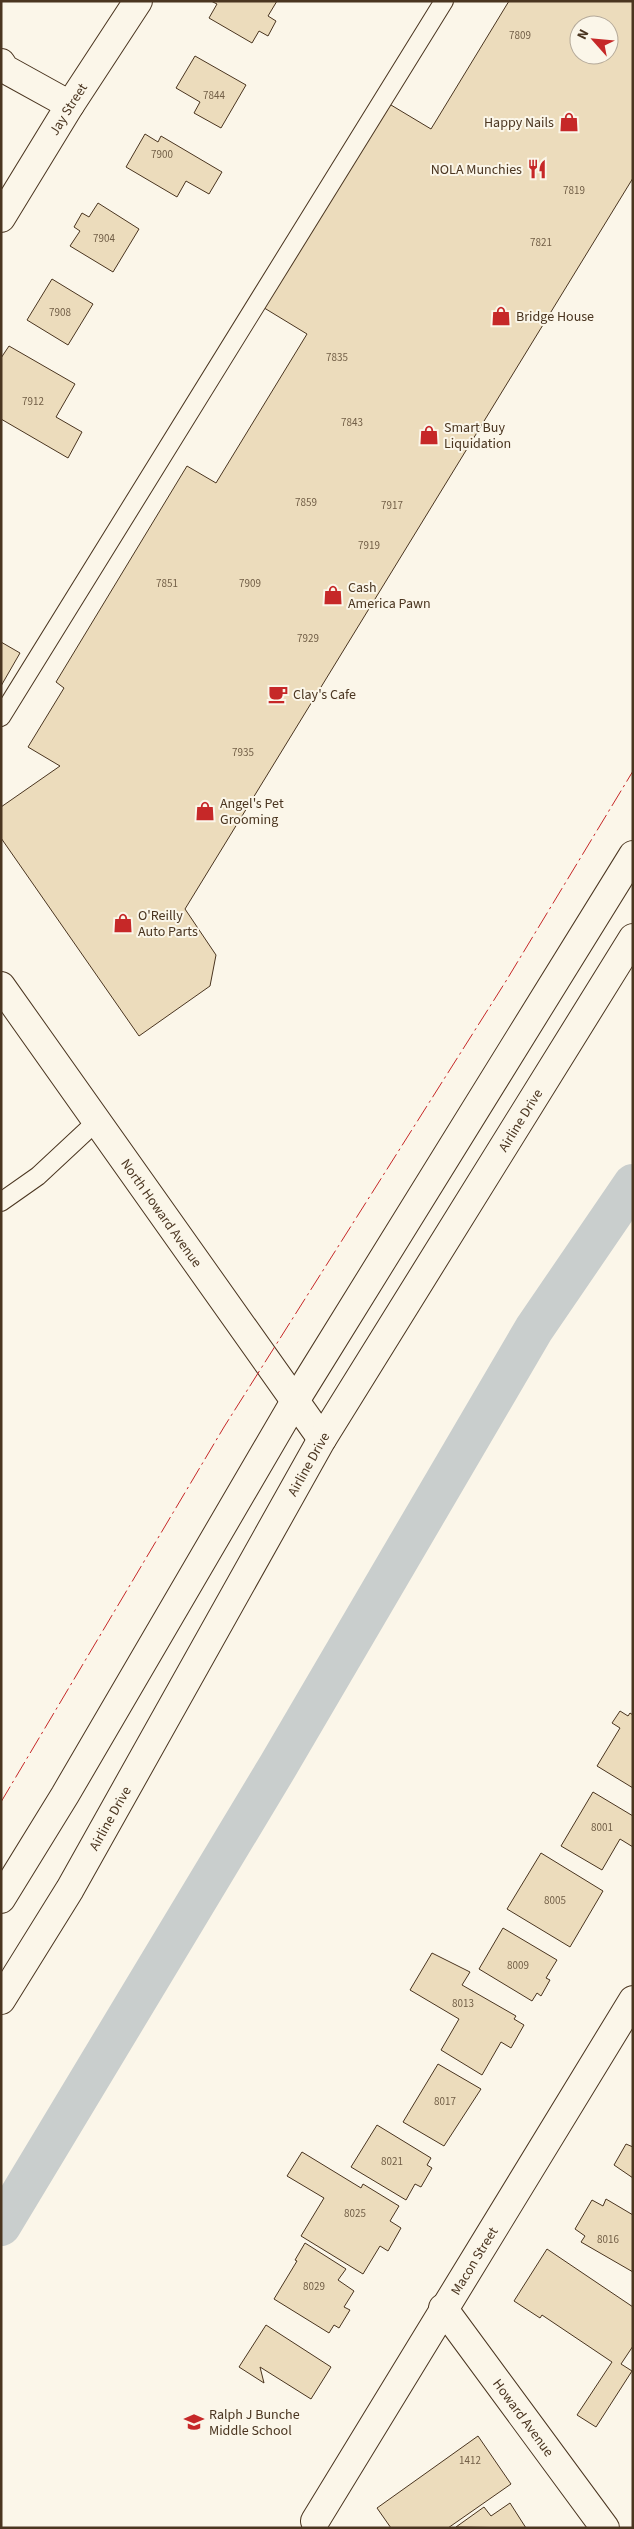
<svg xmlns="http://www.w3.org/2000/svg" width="634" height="2529" viewBox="0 0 634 2529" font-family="'Source Sans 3',sans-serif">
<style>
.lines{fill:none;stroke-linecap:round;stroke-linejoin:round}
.canal{stroke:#c9cecd;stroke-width:40}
.building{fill:#ecdcbc;stroke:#4a3520;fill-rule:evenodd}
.lane-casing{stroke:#4a3520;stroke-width:20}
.street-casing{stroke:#4a3520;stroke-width:30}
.highway-casing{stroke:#4a3520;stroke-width:30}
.lane{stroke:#fbf6e9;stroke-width:18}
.street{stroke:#fbf6e9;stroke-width:28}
.highway{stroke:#fbf6e9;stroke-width:28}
.power{stroke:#c62828;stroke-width:1;stroke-dasharray:18 4 2.5 4;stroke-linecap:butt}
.labels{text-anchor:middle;stroke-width:4;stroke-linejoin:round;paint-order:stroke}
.number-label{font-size:11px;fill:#725f47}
.street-label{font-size:14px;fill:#4a3520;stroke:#fbf6e9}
.poi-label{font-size:14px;fill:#4a3520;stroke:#fbf6e9;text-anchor:start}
</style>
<rect width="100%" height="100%" fill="#fbf6e9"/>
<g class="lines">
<polyline class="canal" points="1,2226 278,1766 534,1329 633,1184"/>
</g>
<g class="building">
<polygon points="211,1 277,1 268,16 276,21 268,36 259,31 252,43 209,18 217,4"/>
<path d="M509,1h124v177l-448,731 31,46 -6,31 -71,50 -138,-198v-31l59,-41 -32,-19 36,-59 -8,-6 131,-216 29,17 91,-149 -46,-28 125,-204 45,27zM579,25h30v30h-30z"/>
<polygon points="195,56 246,85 221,128 194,113 200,102 176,88"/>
<polygon points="145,134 158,142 161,136 222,172 209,194 186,181 177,197 126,167"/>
<polygon points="98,203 139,229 113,272 70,246 80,231 74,227 82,213 89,217"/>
<polygon points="52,279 93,304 68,345 27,320"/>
<polygon points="9,346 75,384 56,417 82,432 68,458 1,419 1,358"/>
<polygon points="1,642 20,653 1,686"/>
<polygon points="620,1711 628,1716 630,1713 633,1715 633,1788 597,1766 620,1728 612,1723"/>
<polygon points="593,1792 633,1816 633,1847 620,1839 602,1870 561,1846"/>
<polygon points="541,1853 603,1891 570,1947 507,1909"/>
<polygon points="503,1928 557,1960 546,1978 550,1980 541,1996 537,1993 532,2001 479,1969"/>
<polygon points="432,1953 470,1972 462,1985 516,2016 514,2019 524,2025 511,2048 501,2042 482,2075 441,2050 459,2019 410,1990"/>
<polygon points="438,2064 481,2089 444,2146 403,2122"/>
<polygon points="377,2125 431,2158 427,2165 432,2168 421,2187 415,2184 406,2200 351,2167"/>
<polygon points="626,2144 633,2147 633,2178 614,2165"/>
<polygon points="302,2152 361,2188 363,2184 399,2206 390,2221 401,2228 388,2251 380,2246 363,2274 301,2236 324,2198 287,2176"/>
<polygon points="606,2199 633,2215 633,2272 581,2242 585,2236 575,2229 592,2200 603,2206"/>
<polygon points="305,2243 346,2269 338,2280 354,2291 344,2307 350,2310 339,2328 334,2325 329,2333 274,2299 297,2261 295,2260"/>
<polygon points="547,2249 633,2307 633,2346 621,2364 632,2371 596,2427 577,2415 612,2362 542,2315 540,2318 514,2301"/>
<polygon points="266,2325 331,2367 311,2399 260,2367 264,2383 239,2367"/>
<polygon points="478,2436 511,2484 448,2528 391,2528 377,2508"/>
<polygon points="510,2503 526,2528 456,2527 484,2507 491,2516"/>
</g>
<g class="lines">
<defs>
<g id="lane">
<polyline points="1,717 444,1"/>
<polyline points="1,1202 38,1176 97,1121"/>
</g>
<g id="street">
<polyline points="1,63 5,69 70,105"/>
<path id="s1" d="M1,218l69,-113 68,-104"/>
<path id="s2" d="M1,986l321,453"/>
<path id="s3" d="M443,2308l162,220"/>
<path id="s4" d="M315,2521l318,-521"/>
</g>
<g id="highway">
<polyline points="1,1899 65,1795 295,1401 633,855"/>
<path id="s5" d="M1,2000l69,-111 252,-450 311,-501"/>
</g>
</defs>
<use href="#lane" class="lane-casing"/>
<use href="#street" class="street-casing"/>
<use href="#highway" class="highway-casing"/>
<use href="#lane" class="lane"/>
<use href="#street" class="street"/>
<use href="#highway" class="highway"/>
<polyline class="power" points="1,1802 224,1427 506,981 633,771"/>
</g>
<defs>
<symbol id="shop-bare" viewBox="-9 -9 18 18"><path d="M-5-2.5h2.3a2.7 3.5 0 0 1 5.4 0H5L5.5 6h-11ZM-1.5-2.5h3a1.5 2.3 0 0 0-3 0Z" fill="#c62828" stroke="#fbf6e9" stroke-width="2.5" paint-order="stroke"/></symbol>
<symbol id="restaurant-bare" viewBox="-9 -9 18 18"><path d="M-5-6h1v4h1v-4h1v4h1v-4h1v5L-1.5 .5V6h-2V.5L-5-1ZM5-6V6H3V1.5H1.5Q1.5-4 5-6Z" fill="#c62828" stroke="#fbf6e9" stroke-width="2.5" paint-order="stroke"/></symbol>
<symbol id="cafe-bare" viewBox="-9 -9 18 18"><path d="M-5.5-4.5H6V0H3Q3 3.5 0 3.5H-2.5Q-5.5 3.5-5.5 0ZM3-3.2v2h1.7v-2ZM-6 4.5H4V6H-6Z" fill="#c62828" stroke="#fbf6e9" stroke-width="2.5" paint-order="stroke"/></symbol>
<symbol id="school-bare" viewBox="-9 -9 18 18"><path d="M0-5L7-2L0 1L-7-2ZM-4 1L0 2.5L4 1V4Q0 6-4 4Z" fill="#c62828" stroke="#fbf6e9" stroke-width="2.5" paint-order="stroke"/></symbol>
</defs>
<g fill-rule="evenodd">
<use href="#shop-bare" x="555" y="108" width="28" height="28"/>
<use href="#restaurant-bare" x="523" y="155" width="28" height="28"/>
<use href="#shop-bare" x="487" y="302" width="28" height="28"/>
<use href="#shop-bare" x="415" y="421" width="28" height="28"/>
<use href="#shop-bare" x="319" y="581" width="28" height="28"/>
<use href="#cafe-bare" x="264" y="680" width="28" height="28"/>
<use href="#shop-bare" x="191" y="797" width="28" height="28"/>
<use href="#shop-bare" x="109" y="909" width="28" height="28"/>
<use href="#school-bare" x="180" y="2408" width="28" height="28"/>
</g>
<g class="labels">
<g class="number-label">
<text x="520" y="39">7809</text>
<text x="214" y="99">7844</text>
<text x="162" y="158">7900</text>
<text x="574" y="194">7819</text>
<text x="104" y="242">7904</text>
<text x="541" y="246">7821</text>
<text x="60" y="316">7908</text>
<text x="337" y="361">7835</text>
<text x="33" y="405">7912</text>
<text x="352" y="426">7843</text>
<text x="306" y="506">7859</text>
<text x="392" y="509">7917</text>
<text x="369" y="549">7919</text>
<text x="167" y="587">7851</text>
<text x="250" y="587">7909</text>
<text x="308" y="642">7929</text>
<text x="243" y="756">7935</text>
<text x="602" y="1831">8001</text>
<text x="555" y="1904">8005</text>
<text x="518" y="1969">8009</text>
<text x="463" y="2007">8013</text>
<text x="445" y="2105">8017</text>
<text x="392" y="2165">8021</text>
<text x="355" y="2217">8025</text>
<text x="608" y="2243">8016</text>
<text x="314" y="2290">8029</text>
<text x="470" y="2464">1412</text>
</g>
<g class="street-label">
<text dy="5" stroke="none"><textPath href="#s1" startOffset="128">Jay Street</textPath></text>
<text dy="5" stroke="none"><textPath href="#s5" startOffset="1022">Airline Drive</textPath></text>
<text dy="5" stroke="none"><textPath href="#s2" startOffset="278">North Howard Avenue</textPath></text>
<text dy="5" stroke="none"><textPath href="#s5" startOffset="618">Airline Drive</textPath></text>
<text dy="5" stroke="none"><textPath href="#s5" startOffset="212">Airline Drive</textPath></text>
<text dy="5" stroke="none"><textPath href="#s4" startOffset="305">Macon Street</textPath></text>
<text dy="5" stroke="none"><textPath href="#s3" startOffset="136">Howard Avenue</textPath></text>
</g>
<g class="poi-label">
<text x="554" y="127" text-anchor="end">Happy Nails</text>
<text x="522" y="174" text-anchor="end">NOLA Munchies</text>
<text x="516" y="321">Bridge House</text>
<text x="444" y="432">Smart Buy<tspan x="444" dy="16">Liquidation</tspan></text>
<text x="348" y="592">Cash<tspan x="348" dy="16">America Pawn</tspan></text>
<text x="293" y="699">Clay's Cafe</text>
<text x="220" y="808">Angel's Pet<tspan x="220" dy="16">Grooming</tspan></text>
<text x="138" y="920">O'Reilly<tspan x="138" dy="16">Auto Parts</tspan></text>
<text x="209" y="2419">Ralph J Bunche<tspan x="209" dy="16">Middle School</tspan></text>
</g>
</g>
<rect width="634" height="2529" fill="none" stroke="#4a3520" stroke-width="5"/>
<g transform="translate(594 40) rotate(297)"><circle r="24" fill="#fbf6e9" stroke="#b4a999"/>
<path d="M0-4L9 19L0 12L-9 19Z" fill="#c62828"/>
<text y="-8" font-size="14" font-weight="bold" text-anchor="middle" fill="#4a3520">N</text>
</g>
</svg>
